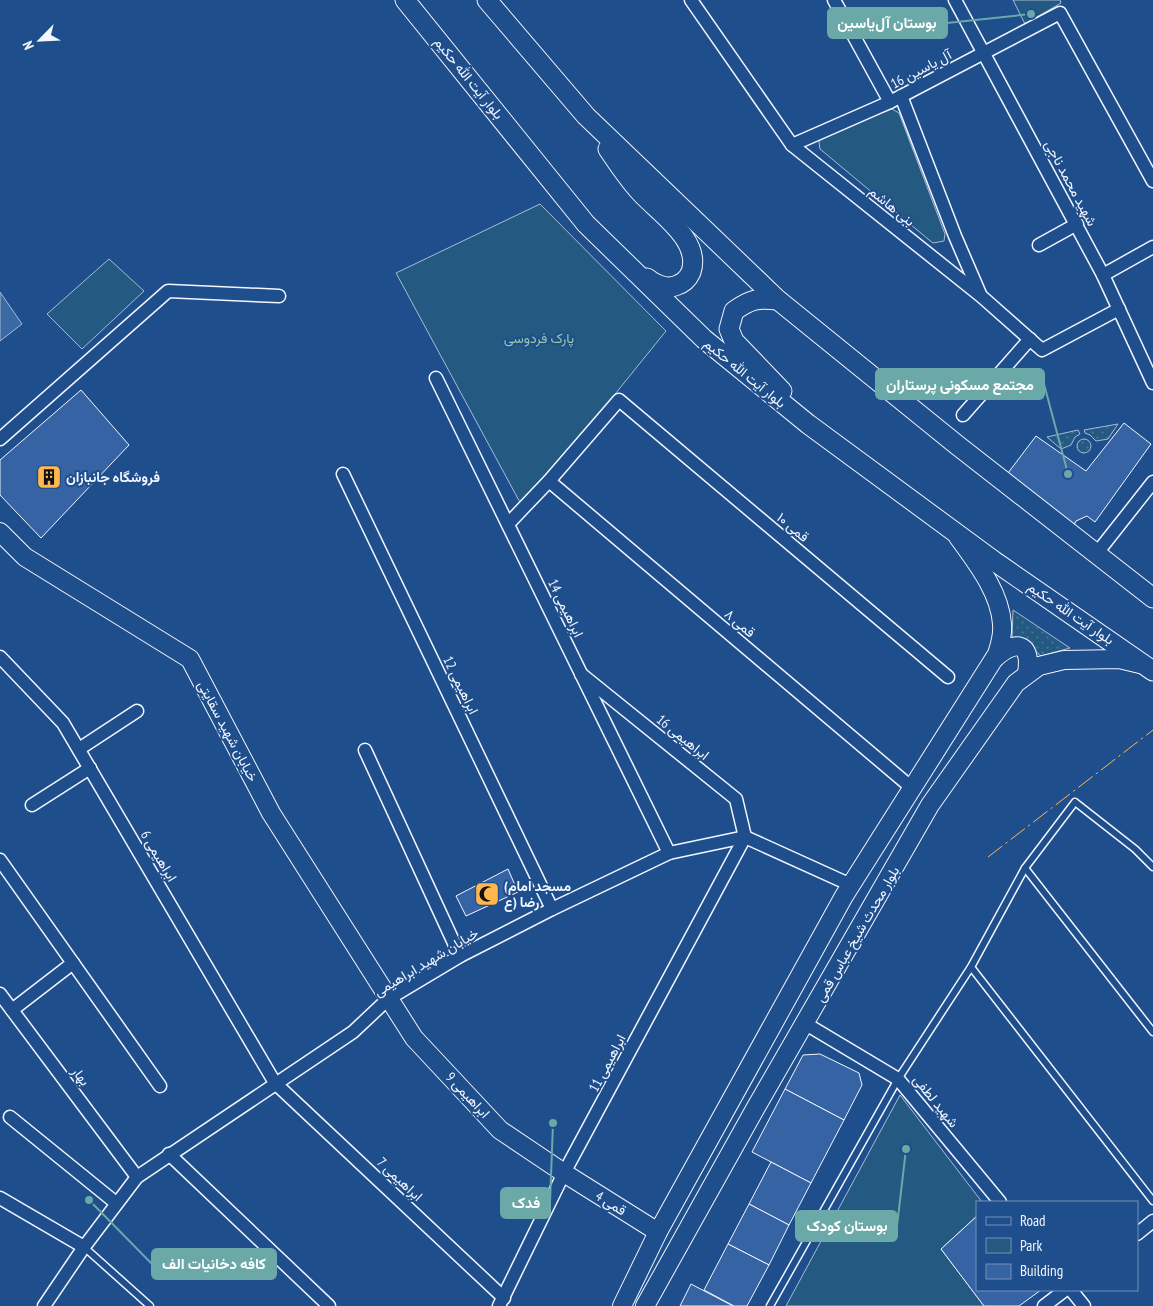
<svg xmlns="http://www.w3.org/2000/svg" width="1153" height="1306" viewBox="0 0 1153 1306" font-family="'PT Sans Narrow',Vazirmatn,sans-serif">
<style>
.grass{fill:url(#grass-dots);stroke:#a8bbd7}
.green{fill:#245a82;stroke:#a8bbd7}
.water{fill:#3b69a3;stroke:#a8bbd7}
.building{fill:#3563a3;stroke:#f2f6ff}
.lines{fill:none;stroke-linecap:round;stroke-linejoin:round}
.lane-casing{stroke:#f2f6ff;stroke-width:9}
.street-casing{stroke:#f2f6ff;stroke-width:15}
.secondary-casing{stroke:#f2f6ff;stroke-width:20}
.primary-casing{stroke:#f2f6ff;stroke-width:21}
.lane{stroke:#1f4e8c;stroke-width:6}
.street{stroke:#1f4e8c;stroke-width:12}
.secondary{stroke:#1f4e8c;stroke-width:18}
.primary{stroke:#1f4e8c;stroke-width:19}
.power{stroke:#ffb74d;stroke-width:1;stroke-dasharray:18 4 2.5 4;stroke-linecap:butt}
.labels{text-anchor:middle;stroke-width:4;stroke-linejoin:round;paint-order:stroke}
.street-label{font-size:14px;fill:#f2f6ff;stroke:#1f4e8c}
.park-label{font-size:14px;fill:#97c8a6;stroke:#1f4e8c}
.poi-label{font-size:14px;font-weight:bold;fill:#f2f6ff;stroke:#1f4e8c;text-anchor:start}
.leader{fill:none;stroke:#6aa9a8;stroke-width:2}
.callout-dot{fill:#6aa9a8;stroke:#1f4e8c;stroke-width:2}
.callout{fill:#6aa9a8;stroke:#6aa9a8;stroke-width:2}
.callout-label{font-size:15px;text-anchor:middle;font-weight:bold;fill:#fff}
</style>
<defs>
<pattern id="grass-dots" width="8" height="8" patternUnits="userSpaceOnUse" patternTransform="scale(1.25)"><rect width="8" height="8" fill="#245a82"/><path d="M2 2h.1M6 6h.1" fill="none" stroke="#447295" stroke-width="1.8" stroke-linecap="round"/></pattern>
</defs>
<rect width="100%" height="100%" fill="#1f4e8c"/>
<g class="grass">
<polygon points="1118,424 1108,439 1096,441 1090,435 1085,433 1084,430"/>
<polygon points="1078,430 1080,434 1075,437 1071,445 1061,449 1047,437"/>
<circle cx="1084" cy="446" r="7"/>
<polygon points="1013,610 1070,648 1041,656 1027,643 1012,638"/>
</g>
<g class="green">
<polygon points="1013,0 1060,0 1061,3 1025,24"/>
<polygon points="892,109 899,113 945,234 944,241 933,243 928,239 820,149 819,142 823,134"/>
<polygon points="540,204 666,331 523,508 396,273"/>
<polygon points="109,259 144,291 82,349 47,314"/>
<polygon points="900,1095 982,1202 977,1202 977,1216 941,1249 984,1306 786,1306"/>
</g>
<polygon class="water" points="0,292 22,324 0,341"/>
<g class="building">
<polygon points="81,390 129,445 41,538 0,495 0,460"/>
<polygon points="1124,423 1151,444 1095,522 1087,516 1076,521 1072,529 1046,506 1047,503 1029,489 1025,492 1005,477 1036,436 1086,471"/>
<polygon points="508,869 518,892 466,916 456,896"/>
<polygon points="820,1054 859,1073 862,1085 844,1120 785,1089 803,1055"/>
<polygon points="785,1089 844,1120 811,1183 752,1152"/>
<polygon points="771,1162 811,1183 789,1225 749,1204"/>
<polygon points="749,1204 789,1225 769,1265 728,1244"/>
<polygon points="977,1216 977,1290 1041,1290 1019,1306 984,1306 941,1249"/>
<polygon points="728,1244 769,1265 747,1306 734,1306 704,1290"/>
<polygon points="691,1284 733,1306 680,1306"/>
</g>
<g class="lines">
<defs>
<g id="lane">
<polyline points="1025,868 1153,1032"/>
<polyline points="971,967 1153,1201"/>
<polyline points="84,1247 150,1306"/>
<polyline points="770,1306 898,1079 971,967 1025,868 1075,802 1135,849 1153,867"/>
</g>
<g id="street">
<polyline points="691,0 792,145 981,296 1042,350 1119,309"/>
<polyline points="834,0 890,102"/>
<polyline points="955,0 1103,275 1153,383"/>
<polyline points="901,96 955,236 980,294"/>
<polyline points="792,145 890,102 1060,13 1153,181"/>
<polyline points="1039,245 1077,224"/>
<polyline points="1103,275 1153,247"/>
<polyline points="436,378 669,853"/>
<polyline points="963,415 1030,339"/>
<polyline points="0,439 168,291 279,296"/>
<polyline points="343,474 552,909"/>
<polyline points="549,481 912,788"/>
<polyline points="508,524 549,481 619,400 948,677"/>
<polyline points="1097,553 1153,482"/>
<polyline points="0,657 63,723 275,1083 504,1298"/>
<polyline points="79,749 137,711"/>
<polyline points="365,750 460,956"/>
<polyline points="32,805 90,768"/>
<polyline points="0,860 160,1086"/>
<polyline points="0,994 137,1177"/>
<polyline points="12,1010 73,963"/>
<polyline points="806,1024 898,1079 1000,1202"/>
<polyline points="10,1117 116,1203"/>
<polyline points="169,1154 329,1306"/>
<polyline points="0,1198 84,1247"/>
<polyline points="1137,1234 1153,1221"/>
<polyline points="1071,1290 1084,1306"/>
<polyline points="44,1306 84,1247 137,1177 353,1032 388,999 460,956 552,909 669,853 745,837 851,885"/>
<polyline points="499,1306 564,1173 745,837 736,799 581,674"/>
<polyline points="1044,1306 1065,1290"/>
</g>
<g id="secondary">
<polyline points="0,532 25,557 190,659 271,813 414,1038 500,1130 564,1173 658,1232"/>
<path d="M995,658c21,-19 37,-15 32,15"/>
<path d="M622,1306l36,-74 186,-336 153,-242c3,-9 6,-20 5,-30 -2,-32 -26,-62 -44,-87"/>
<polyline points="645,1306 755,1109 930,805 1016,683 1039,666 1064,660 1119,659 1140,664"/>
</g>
<g id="primary">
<polyline points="405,0 586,224 704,339 808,424 994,561 1153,671"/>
<polyline points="487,0 586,116 778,300 957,445 1153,598"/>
<path d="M608,149c10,15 20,30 32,43 18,20 62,48 51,80 -3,7 -9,12 -16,14 -10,3 -21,-2 -28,-8"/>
<path d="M778,300c-21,-2 -27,-1 -44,11l-5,18 5,12 48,50"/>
</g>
</defs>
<use href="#lane" class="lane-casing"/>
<use href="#street" class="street-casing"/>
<use href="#secondary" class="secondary-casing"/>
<use href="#primary" class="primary-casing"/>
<use href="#lane" class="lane"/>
<use href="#street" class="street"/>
<use href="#secondary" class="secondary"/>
<use href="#primary" class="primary"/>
<polyline class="power" points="988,857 1153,730"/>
</g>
<defs>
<symbol id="building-square" viewBox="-11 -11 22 22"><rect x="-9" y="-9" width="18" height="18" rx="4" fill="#ffb74d" stroke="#1f4e8c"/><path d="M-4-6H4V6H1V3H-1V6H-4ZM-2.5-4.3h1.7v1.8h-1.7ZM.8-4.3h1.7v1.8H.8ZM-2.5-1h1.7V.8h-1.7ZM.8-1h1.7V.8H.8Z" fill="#111"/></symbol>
<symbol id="mosque-square" viewBox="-11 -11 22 22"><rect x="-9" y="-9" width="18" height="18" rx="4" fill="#ffb74d" stroke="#1f4e8c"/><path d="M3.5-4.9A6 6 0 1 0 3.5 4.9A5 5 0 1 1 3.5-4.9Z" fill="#111"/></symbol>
</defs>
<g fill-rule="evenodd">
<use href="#building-square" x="35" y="463" width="28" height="28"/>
<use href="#mosque-square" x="473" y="880" width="28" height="28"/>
</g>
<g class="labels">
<g class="street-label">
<text transform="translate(921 69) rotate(-28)" y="5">آل یاسین 16</text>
<text transform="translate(469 78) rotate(51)" y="5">بلوار آیت الله حکیم</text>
<text transform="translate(1071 183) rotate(62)" y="5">شهید محمد ناجی</text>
<text transform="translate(892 206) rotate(39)" y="5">بنی هاشم</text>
<text transform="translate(745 373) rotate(39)" y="5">بلوار آیت الله حکیم</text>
<text transform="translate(793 527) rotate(40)" y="5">قمی ۱۰</text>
<text transform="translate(566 608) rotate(64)" y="5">ابراهیمی 14</text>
<text transform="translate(1071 613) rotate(34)" y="5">بلوار آیت الله حکیم</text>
<text transform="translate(740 623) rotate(40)" y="5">قمی ۸</text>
<text transform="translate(461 685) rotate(64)" y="5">ابراهیمی 12</text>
<text transform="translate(228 731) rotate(62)" y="5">خیابان شهید سقایتی</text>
<text transform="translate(683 737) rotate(39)" y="5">ابراهیمی 16</text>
<text transform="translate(159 856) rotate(59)" y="5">ابراهیمی 6</text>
<text transform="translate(857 934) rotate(-60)" y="5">بلوار محدث شیخ عباس قمی</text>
<text transform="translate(426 962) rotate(-31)" y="5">خیابان شهید ابراهیمی</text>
<text transform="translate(607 1063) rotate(-62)" y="5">ابراهیمی 11</text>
<text transform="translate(81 1076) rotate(53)" y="5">بهار</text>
<text transform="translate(468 1095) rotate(47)" y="5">ابراهیمی 9</text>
<text transform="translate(936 1101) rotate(51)" y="5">شهید لطفی</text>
<text transform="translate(400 1179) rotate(43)" y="5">ابراهیمی 7</text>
<text transform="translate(611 1203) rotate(32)" y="5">قمی 4</text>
</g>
<g class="park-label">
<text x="539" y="343">پارک فردوسی</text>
</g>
<g class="poi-label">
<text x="66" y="482">فروشگاه جانبازان</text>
<text x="504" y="891">(مسجد امام<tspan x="504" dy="16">رضا (ع</tspan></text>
</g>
</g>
<path class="leader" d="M1031 14L947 23M1068 474L1044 384M553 1123L550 1203M906 1149L897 1226M89 1200L152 1264"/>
<g class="callout-dot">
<circle cx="1031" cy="14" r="5"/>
<circle cx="1068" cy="474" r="5"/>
<circle cx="553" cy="1123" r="5"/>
<circle cx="906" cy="1149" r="5"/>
<circle cx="89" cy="1200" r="5"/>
</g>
<g class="callout">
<rect x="828" y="8" width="119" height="30" rx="5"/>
<rect x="876" y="369" width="168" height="30" rx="5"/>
<rect x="501" y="1188" width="49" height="30" rx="5"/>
<rect x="796" y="1211" width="101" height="30" rx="5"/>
<rect x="152" y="1249" width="124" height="30" rx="5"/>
</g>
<g class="callout-label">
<text x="887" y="28">بوستان آل‌یاسین</text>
<text x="960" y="390">مجتمع مسکونی پرستاران</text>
<text x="526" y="1208">فدک</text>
<text x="847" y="1231">بوستان کودک</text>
<text x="214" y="1269">کافه دخانیات الف</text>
</g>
<rect x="976" y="1201" width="162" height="90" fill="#1f4e8c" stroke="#7391ba"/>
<rect x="986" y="1217" width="25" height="8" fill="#1f4e8c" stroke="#7391ba"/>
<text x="1020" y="1226" font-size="15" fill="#f2f6ff">Road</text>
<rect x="986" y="1238" width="25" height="15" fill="#245a82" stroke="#7391ba"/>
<text x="1020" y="1251" font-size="15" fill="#f2f6ff">Park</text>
<rect x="986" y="1264" width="25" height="15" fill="#3563a3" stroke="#7391ba"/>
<text x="1020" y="1276" font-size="15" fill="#f2f6ff">Building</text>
<g transform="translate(40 40) rotate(246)" stroke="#1f4e8c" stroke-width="4" paint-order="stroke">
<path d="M0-4L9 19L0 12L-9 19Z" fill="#f2f6ff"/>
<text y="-8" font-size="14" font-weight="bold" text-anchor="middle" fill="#f2f6ff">N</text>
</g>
</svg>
